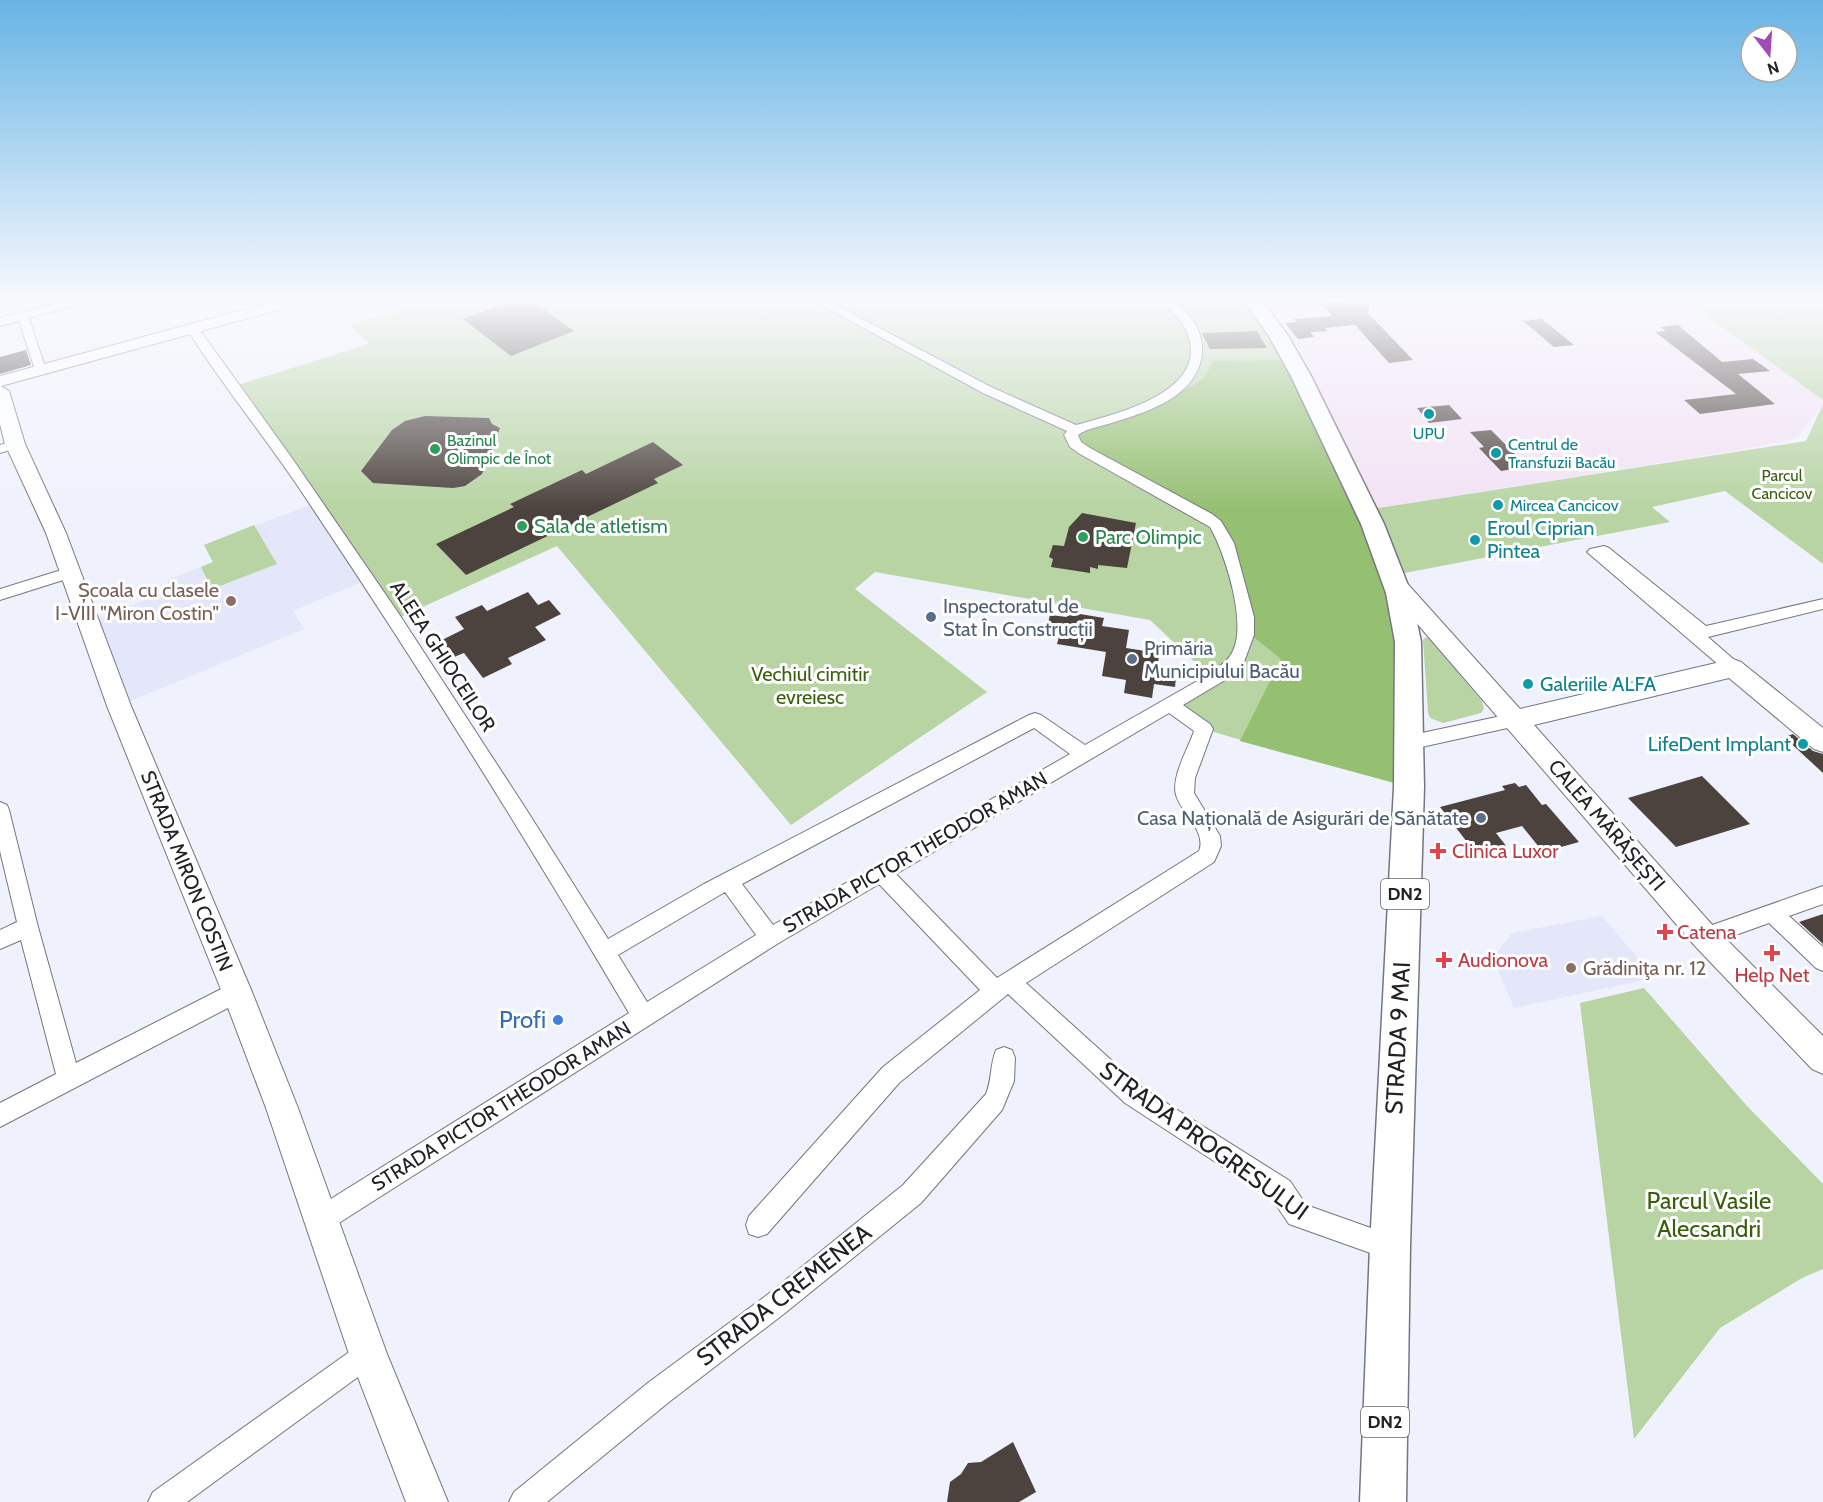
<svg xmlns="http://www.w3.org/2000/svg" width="1823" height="1502" viewBox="0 0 1823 1502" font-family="Cabin,sans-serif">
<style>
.built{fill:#e3e7f9}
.medical{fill:#f3e2f4}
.green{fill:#b7d4a2}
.forest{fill:#95c071}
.building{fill:#4c433e}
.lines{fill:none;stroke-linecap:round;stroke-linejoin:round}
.street-casing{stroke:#747680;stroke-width:2}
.secondary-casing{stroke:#747680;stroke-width:2}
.primary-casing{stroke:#747680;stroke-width:3}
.street{fill:#fff;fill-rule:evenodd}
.secondary{fill:#fff;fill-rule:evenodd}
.primary{fill:#fff;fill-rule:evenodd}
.culture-dot{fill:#0f9aa8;stroke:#fff;stroke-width:2}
.leisure-dot{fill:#2e9e5b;stroke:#fff;stroke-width:2}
.education-dot{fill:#8d6e63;stroke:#fff;stroke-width:2}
.service-dot{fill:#5c6f8a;stroke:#fff;stroke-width:2}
.health-dot{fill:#e0444e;stroke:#fff;stroke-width:2}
.shop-dot{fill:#3f7fe0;stroke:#fff;stroke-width:2}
.labels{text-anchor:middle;stroke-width:6;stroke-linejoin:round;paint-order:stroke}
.far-culture-label{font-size:16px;fill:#0d838f;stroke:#fff;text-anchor:start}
.far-leisure-label{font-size:16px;fill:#27864d;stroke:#fff;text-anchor:start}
.far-park-label{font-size:16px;fill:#395f0b;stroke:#fff}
.shield{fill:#fff;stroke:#646467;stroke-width:1.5}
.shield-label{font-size:18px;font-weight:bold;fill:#212226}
.leisure-label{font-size:20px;fill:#27864d;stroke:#fff;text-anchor:start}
.culture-label{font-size:20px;fill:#0d838f;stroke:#fff;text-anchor:start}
.education-label{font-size:20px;fill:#785e54;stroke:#fff;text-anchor:end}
.service-label{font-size:20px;fill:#4e5e75;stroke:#fff;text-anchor:start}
.street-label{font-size:20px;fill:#212226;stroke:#fff}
.park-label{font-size:20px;fill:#395f0b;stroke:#fff}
.health-label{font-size:20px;fill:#be3a42;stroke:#fff;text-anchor:start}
.near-shop-label{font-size:24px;fill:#366cbe;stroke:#fff;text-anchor:end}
.near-street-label{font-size:24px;fill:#212226;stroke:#fff}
.near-park-label{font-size:24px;fill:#395f0b;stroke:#fff}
</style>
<rect width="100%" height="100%" fill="#eff2fd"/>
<g class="built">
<polygon points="316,503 367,580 293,611 304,629 119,706 89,622 171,590 167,580 213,562 204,545"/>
<polygon points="1602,916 1655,978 1514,1008 1493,958 1512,933"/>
</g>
<polygon class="medical" points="1252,299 1683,299 1823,400 1823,403 1797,438 1746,449 1366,510 1267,317"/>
<g class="green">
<polygon points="424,299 1252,299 1267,317 1366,510 1806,441 1823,404 1823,564 1725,491 1652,507 1670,522 1394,575 1291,755 1204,729 1170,705 1213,679 1150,620 875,572 855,589 987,692 791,825 557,546 394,620 238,385 369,344 350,325 428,302"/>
<polygon points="1683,299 1823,299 1823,400"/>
<polygon points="254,525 277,564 212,589 201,567 213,562 204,545"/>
<polygon points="1426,637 1430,639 1482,701 1484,708 1481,713 1443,723 1430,718 1428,713 1423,640"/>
<polygon points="1644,988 1747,1106 1823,1184 1823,1269 1802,1278 1720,1328 1634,1439 1580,1003"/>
</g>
<g class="forest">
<polygon points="1174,299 1241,299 1249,309 1192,316"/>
<path d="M1293,360l101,216 15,211 -169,-46 41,-82 -30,-24 -28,-107 -146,-85 -2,-13c30,-10 110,-33 129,-53 4,-4 6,-11 9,-16z"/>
</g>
<g class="building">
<polygon points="518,299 529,299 574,331 511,356 463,319"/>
<polygon points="1347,299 1370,299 1369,314 1413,360 1389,363 1355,325 1325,328 1327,331 1310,332 1314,337 1298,339 1285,323 1297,322 1294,319 1333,316 1321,303"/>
<polygon points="1539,319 1542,319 1574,345 1554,347 1523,321"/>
<polygon points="1678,325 1722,362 1753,359 1770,371 1738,374 1775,404 1700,414 1684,400 1736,394 1655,332 1666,331 1660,327"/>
<polygon points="1257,331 1267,348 1210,349 1202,333"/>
<polygon points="26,350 31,365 0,374 0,357"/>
<polygon points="1449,405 1462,419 1429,423 1417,408"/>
<polygon points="425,416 489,418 492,424 500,428 482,474 465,486 453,488 373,483 361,471 392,430 405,421"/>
<polygon points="1491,430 1518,457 1514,457 1524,467 1501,471 1479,448 1484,447 1470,432"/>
<polygon points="653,442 683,465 654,479 658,483 466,575 436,544 514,507 510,504 582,470 586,474"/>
<polygon points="1082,513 1136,523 1127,568 1098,565 1098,569 1090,567 1090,573 1051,567 1053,559 1049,557 1053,545 1064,546 1069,527"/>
<polygon points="528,592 538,605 549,600 561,614 535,627 546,640 508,658 512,664 483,678 464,653 454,657 442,640 464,629 455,617 482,605 487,611"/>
<polygon points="1068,612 1104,618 1102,626 1129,630 1126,648 1159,653 1158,665 1177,668 1175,687 1154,684 1152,698 1124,693 1126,680 1102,676 1106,652 1057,644 1060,633 1046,631 1050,615 1067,617"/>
<polygon points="1793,734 1813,751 1823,754 1823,773 1784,737"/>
<polygon points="1702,776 1750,824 1676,847 1628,798"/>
<polygon points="1515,783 1519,787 1526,785 1542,805 1546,804 1579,842 1543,852 1522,826 1496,833 1507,847 1477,855 1440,807 1505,790 1502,786"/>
<polygon points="1823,914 1823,944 1799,922"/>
<polygon points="1013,1442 1036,1492 1019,1502 947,1502 950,1482 961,1474 968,1463 981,1462"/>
</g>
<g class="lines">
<defs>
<g id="street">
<polygon points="72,299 91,299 89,301 29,318 46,370 40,374 36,373 19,321 0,326 0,318"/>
<path d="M1159,299h13c17,13 32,32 30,54 -4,45 -58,60 -94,71 -10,3 -23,5 -30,11l3,7 9,6 122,66 9,7 13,22 20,74v18l-10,27 -19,18 -42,25 27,19 3,5 -18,49 -1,15 26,43 1,10 -7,16 -188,121 115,104 149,94 16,24 93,33 4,9 -4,9 -9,4 -101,-36 -17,-25 -147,-96 -117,-109 -109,89 -132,151 -9,3 -9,-3 -3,-9 3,-9 134,-149 97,-77 -101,-106 -102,60 -446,284 -9,3 -9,-3 -3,-9 3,-9 316,-197c-106,-180 -217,-357 -334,-531 -31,-45 -65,-88 -95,-133l-13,-20 2,-3h8l97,135 103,150 129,198 82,130 96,-55 325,-169 6,-2 6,2 44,30 128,-73c5,-5 13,-10 17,-16 20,-27 -5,-103 -20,-129l-130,-73 -10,-7 -6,-12 3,-4 -84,-38 -161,-88 6,-3 4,1 159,84 85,38c40,-11 138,-34 110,-95 -6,-13 -18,-20 -27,-31zM1169,713l25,18c-6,18 -23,46 -18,64 5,18 31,36 23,56l-202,127 -101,-104zM1034,728l36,26 -297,171 -31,-41zM725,892l31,43 -109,67 -29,-47z"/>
<polygon points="15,440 22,444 20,447 0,453 0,445"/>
<polygon points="1604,546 1609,548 1706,626 1823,599 1823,609 1708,637 1739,664 1741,668 1739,672 1727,672 1587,552 1590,549"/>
<polygon points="71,567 76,568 79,572 76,576 0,600 0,589"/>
<polygon points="1515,713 1521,715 1524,720 1521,725 1408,750 1402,748 1399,743 1402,738 1408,736"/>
<polygon points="0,802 7,805 9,810 38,927 76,1063 229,985 237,982 245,985 248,992 245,999 0,1127 0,1103 56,1074 21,940 0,949 0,930 17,922 0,851"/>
<polygon points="1823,886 1823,904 1789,916 1823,947 1823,971 1816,968 1769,923 1705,946 1698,944 1695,937 1698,930"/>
<path d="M1004,1047l8,3 3,8 -1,23 -12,29 -81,93 -136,110 -116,89 -122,100h-38l5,-10 135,-110 118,-87 136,-110 83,-91c6,-15 4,-29 10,-44z"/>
<polygon points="368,1341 377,1345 381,1354 377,1363 187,1502 148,1502 153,1492 359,1345"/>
</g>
<g id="secondary">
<polygon points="283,299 309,299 307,302 1,386 9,391 25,444 66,533 131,706 252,992 298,1108 387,1354 448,1502 406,1502 349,1354 266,1108 222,992 107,706 46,533 5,444 0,424 0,376"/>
<polygon points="1397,579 1405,581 1520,709 1733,659 1741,662 1823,728 1823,752 1814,749 1729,678 1534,725 1715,928 1823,1036 1823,1074 1812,1069 1695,946 1389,591 1386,586 1389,581"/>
</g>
<polygon id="primary" points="1243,299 1261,299 1288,336 1311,376 1384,524 1411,593 1421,642 1424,787 1410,1247 1406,1502 1360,1502 1370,1247 1394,787 1395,642 1386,593 1361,524 1291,376 1269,336"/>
</defs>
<use href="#street" class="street-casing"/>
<use href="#secondary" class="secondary-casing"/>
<use href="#primary" class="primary-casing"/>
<use href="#street" class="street"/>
<use href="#secondary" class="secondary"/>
<use href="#primary" class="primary"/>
</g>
<linearGradient id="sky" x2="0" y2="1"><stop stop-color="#67b4e4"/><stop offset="0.59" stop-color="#f8f9fe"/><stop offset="1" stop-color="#f8f9fe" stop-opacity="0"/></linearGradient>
<rect width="1823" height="509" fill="url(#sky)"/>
<g class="culture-dot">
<circle cx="1429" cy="414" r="6"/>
<circle cx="1496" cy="453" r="6"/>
<circle cx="1498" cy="505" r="6"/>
<circle cx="1475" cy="540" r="6"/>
<circle cx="1528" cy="684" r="6"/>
<circle cx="1803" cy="744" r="6"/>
</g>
<g class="leisure-dot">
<circle cx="435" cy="449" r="6"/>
<circle cx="522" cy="526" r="6"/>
<circle cx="1083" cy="537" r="6"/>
</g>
<g class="education-dot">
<circle cx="231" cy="601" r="6"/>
<circle cx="1571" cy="968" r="6"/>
</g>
<g class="service-dot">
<circle cx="931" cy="617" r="6"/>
<circle cx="1132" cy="659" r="6"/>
<circle cx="1481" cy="818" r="6"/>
</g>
<g class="health-dot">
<path d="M1435 842h6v6h6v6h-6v6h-6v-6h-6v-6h6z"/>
<path d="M1662 923h6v6h6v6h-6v6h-6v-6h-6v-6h6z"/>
<path d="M1769 944h6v6h6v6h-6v6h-6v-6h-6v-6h6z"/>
<path d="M1441 951h6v6h6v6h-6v6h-6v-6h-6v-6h6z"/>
</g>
<circle class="shop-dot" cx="558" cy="1020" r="6"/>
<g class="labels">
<g class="far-culture-label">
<text x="1429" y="439" text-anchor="middle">UPU</text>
<text x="1508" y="450">Centrul de<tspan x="1508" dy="18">Transfuzii Bacău</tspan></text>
<text x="1510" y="511">Mircea Cancicov</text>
</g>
<g class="far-leisure-label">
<text x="447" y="446">Bazinul<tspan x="447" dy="18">Olimpic de Înot</tspan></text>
</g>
<g class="far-park-label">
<text x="1782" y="481">Parcul<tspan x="1782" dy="18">Cancicov</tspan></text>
</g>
<g class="shield">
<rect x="1381" y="879" width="48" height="30" rx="4.5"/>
<rect x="1361" y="1407" width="48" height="30" rx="4.5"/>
</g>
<g class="shield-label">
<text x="1405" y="900">DN2</text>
<text x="1385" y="1428">DN2</text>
</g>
<g class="leisure-label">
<text x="534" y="533">Sala de atletism</text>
<text x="1095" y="544">Parc Olimpic</text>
</g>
<g class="culture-label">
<text x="1487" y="535">Eroul Ciprian<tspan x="1487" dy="23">Pintea</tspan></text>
<text x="1540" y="691">Galeriile ALFA</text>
<text x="1791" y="751" text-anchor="end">LifeDent Implant</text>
</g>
<g class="education-label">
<text x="219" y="597">Școala cu clasele<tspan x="219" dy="23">I-VIII "Miron Costin"</tspan></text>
<text x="1583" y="975" text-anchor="start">Grădiniţa nr. 12</text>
</g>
<g class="service-label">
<text x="943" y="613">Inspectoratul de<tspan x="943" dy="23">Stat În Construcții</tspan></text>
<text x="1144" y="655">Primăria<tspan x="1144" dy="23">Municipiului Bacău</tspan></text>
<text x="1469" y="825" text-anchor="end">Casa Națională de Asigurări de Sănătate</text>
</g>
<g class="street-label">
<text transform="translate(443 656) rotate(57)" y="7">ALEEA GHIOCEILOR</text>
<text transform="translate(1607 825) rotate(49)" y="7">CALEA MĂRĂȘEȘTI</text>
<text transform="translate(915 852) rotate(-30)" y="7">STRADA PICTOR THEODOR AMAN</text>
<text transform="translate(187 871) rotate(68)" y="7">STRADA MIRON COSTIN</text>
<text transform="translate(501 1106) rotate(-32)" y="7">STRADA PICTOR THEODOR AMAN</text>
</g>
<g class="park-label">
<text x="810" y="681">Vechiul cimitir<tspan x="810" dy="23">evreiesc</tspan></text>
</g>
<g class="health-label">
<text x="1452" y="858">Clinica Luxor</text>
<text x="1677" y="939">Catena</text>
<text x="1458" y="967">Audionova</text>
<text x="1772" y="982" text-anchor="middle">Help Net</text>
</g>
<g class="near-shop-label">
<text x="546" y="1028">Profi</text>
</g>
<g class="near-street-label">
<text transform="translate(1398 1038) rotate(-87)" y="8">STRADA 9 MAI</text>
<text transform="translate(1204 1141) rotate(36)" y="8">STRADA PROGRESULUI</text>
<text transform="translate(784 1295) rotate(-38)" y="8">STRADA CREMENEA</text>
</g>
<g class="near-park-label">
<text x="1709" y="1209">Parcul Vasile<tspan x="1709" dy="28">Alecsandri</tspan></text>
</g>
</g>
<g transform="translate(1769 54) rotate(163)"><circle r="28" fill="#ffffff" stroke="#a6a7a8" stroke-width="1.5"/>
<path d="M0-4.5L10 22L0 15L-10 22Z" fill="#a04ab8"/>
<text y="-9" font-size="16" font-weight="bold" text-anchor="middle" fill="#212226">N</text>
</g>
</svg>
